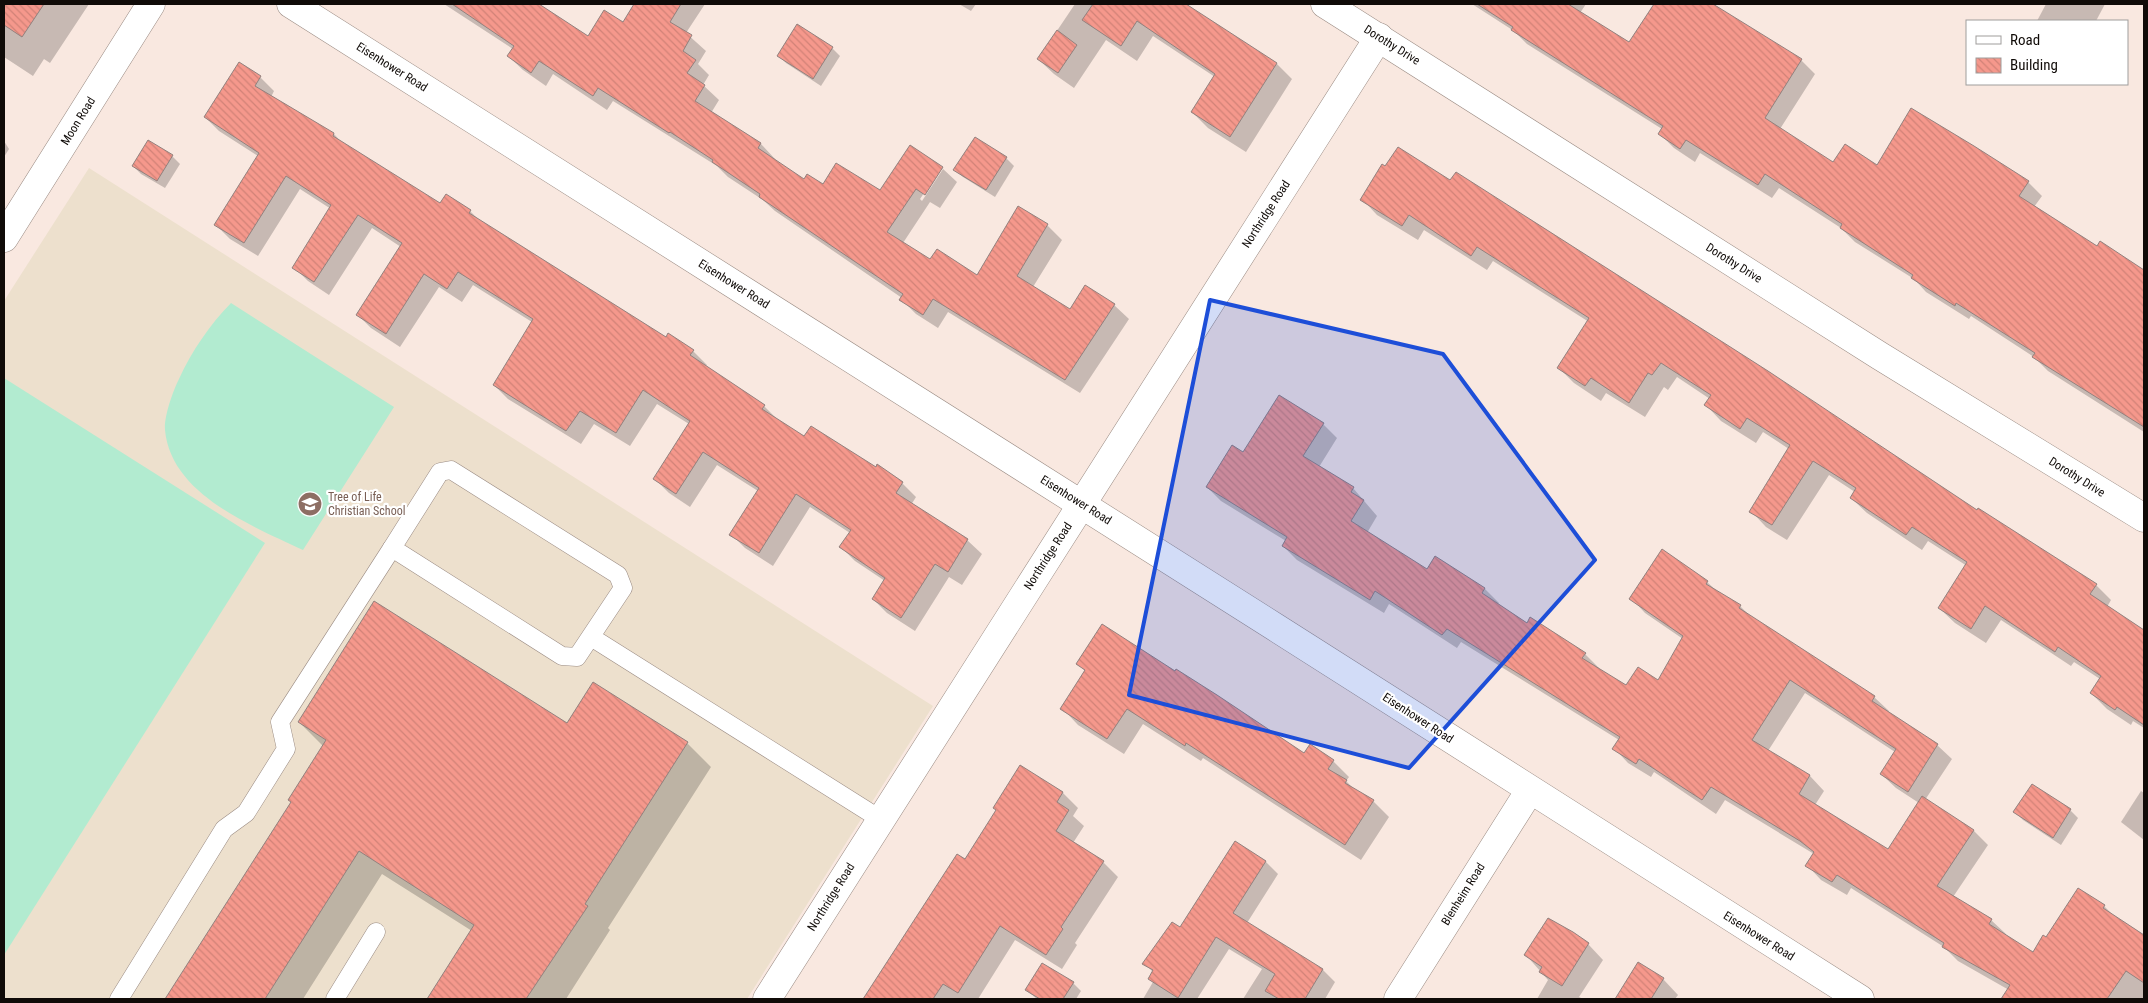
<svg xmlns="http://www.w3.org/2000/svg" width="2148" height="1003" viewBox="0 0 2148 1003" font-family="'Roboto Condensed',sans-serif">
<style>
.education{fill:#ede0cd}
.garden{fill:#b2ebd0}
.shadow{fill:#0003;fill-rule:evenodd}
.building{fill:url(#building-back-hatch);stroke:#92817e}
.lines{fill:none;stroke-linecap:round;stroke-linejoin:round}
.lane-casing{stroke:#9a8b83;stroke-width:19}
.street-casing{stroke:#9a8b83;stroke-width:29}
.lane{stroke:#fff;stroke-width:18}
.street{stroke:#fff;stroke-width:28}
.marked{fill:#1d4ed8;fill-opacity:0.2;stroke:#1d4ed8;stroke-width:4;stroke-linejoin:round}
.labels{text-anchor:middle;stroke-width:4.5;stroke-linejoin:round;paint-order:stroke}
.street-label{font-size:12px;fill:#100b08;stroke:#fff}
.education-label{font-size:12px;fill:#785e54;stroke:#fff;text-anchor:start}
</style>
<defs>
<pattern id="building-back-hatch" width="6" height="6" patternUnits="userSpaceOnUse" patternTransform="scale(1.25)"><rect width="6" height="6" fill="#f5988c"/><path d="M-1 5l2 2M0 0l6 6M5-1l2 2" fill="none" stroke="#d18277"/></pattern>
</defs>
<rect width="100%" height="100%" fill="#f9e8e0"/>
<polygon class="education" points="89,168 933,706 747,999 4,999 4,301"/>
<g class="garden">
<path d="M231,303l163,104 -91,143c-50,-24 -132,-55 -138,-120 -1,-14 8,-39 14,-51 12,-27 32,-56 52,-76z"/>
<polygon points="4,378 265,543 4,955"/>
</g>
<g class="shadow">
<polygon points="4,4 89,4 50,63 44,59 33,76 4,57"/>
<path d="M444,4h82l17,12 45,22 35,-14 12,-20h70l-19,29 20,18 -8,13 11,11 -6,10 16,15 -8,13 50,31 14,15 -1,1 30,20 20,6 57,6 61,-24 15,14 -17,26 -10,-6 -27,41 27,18 47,16 42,-69 28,17 15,15 -29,47 37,24 44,-6 15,14 -49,74 -132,-81 -10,16 -22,-14 -15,-15 1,-1 -127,-87 -12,-11 -35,-23 -11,-11 -104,-65 -6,9 -54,-36 -7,12 -23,-16 -15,-14 5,-7zM940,169h3l-21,32 -2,-2z"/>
<polygon points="959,4 976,4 971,11"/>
<polygon points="1075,4 1183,4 1277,64 1292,79 1246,152 1208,128 1192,112 1215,77 1153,36 1137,61 1106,40 1074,88 1054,74 1038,59"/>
<polygon points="1472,4 1586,4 1580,13 1630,44 1656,4 1695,4 1717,18 1801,60 1815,74 1780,129 1833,163 2028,182 2042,196 2034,207 2144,282 2144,432 2048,371 2034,357 1971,316 1969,319 1926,292 1914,279 1855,242 1841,228 1779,188 1772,198 1700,153 1695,162 1674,148 1660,134 1662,129 1527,44 1514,31"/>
<polygon points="2046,4 2105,4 2096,21 2037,21"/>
<polygon points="797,26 832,48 840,56 821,86 786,63 778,55"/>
<polygon points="260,77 274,91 271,97 334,134 344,145 440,205 446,196 470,211 481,222 666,339 693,351 707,365 705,367 764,406 778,420 805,438 876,469 878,466 902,483 916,497 911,505 967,540 982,554 962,585 949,577 915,631 887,613 873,599 885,581 855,561 841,547 850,533 810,507 773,566 745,548 731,534 758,491 717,465 690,507 669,493 655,479 689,424 657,404 630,446 594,424 581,444 508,399 494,385 532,322 473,285 462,302 439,287 400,347 371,328 357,314 401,247 372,228 329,295 308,281 294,267 331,209 300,189 258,256 230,239 216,225 258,156 219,131 205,117"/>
<polygon points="975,139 1006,158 1014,166 995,197 963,177 955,170"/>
<polygon points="4,141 9,149 4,157"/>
<polygon points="172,156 180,164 165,188 141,174 133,166"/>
<polygon points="1382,166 1978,512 2096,585 2111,600 2107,607 2144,632 2144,728 2133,721 2131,725 2107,709 2091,693 2100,679 2074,662 2071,666 2001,620 1986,643 1955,623 1939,608 1967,566 1928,541 1922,550 1867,513 1851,498 1855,492 1829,475 1787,540 1766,527 1751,511 1789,449 1763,432 1756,443 1721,421 1706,405 1710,399 1677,377 1668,390 1664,387 1645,417 1606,393 1601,401 1574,383 1559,368 1589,322 1493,261 1487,270 1424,230 1418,240 1377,215 1362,199"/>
<path d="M1323,424l14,14 -18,29 34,21 24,28 -10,17 60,38 9,-14 49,32 14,14 -1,1 29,20 58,30 14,14 -1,1 29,18 32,-5 24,-43 -38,-26 -14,-15 32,-47 44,31 11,10 22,14 12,12 122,79 15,14 -2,2 50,32 15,14 -27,41 49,31 14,14 -35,52 38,23 15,14 -1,2 28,18 13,-16 58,-32 12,12 28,19v62h-136l-3,-3 4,-6 -51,-29 -14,-14 -93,-59 -4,7 -26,-15 -14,-15 7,-11 -89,-54 -9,14 -62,-42 -3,5 -23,-14 -14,-15 5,-8 -158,-98 -4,6 -68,-44 -5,9 -87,-53 -14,-14 3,-5 -65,-40 -14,-14 37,-33zM1805,693l90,59 -14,22 15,14 23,15 -31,48 -73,-46 9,-14 -14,-15 -42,-25z"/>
<polygon points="1078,664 1305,755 1333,761 1349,777 1346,781 1355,790 1373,801 1389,817 1361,860 1203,758 1201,761 1143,724 1124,754 1078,725 1062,708 1085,671"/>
<polygon points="593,684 687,743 711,767 608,928 610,930 566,999 428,999 472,931 382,874 303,999 167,999 292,802 323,746 299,722 567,724"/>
<polygon points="1020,767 1063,793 1078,808 1073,816 1084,826 1073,843 1103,862 1118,877 1075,943 1077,945 1062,969 1015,940 978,999 865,999 957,856 966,861 997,811"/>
<polygon points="2141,791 2144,793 2144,840 2121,822"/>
<polygon points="2070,810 2078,818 2061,845 2023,820 2015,812"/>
<polygon points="1235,843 1266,862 1278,874 1247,923 1323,970 1335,982 1325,999 1243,999 1262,969 1229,949 1197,999 1143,999 1153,982 1149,978 1153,972 1144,963 1180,929"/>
<polygon points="1588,944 1603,960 1579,997 1583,999 1537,999 1548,980 1526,955"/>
<polygon points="1639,964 1663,979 1678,995 1675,999 1617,999"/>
<polygon points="1073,983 1081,991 1076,999 1037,999 1026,990"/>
</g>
<g class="building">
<polygon points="4,4 44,4 22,37 4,25"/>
<polygon points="452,4 539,4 588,36 604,10 623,22 634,4 681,4 670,22 692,35 683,51 696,60 687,73 705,85 695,101 761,143 758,148 804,179 807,174 823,184 836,163 880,190 910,145 943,167 925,195 916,189 887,232 930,259 937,249 977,275 1018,206 1048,224 1017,276 1070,309 1085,285 1115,304 1065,380 933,299 923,315 899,300 903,294 759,197 760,194 712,162 713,160 670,132 669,133 598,88 593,96 539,61 531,73 507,56 514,46"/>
<polygon points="1093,4 1186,4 1277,63 1230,137 1191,112 1215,74 1137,21 1121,46 1082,20"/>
<polygon points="1477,4 1568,4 1629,42 1654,4 1713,4 1802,59 1765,118 1833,162 1845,144 1877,165 1911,108 1974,146 2029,181 2019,196 2097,246 2100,241 2144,270 2144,427 2032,357 2035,353 1956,303 1955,306 1911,278 1913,275 1840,228 1842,224 1765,174 1758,185 1686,140 1680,149 1658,134 1663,126 1511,30 1513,27"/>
<polygon points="797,24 833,47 813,79 777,56"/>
<polygon points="1057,30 1077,45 1058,73 1037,59"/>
<polygon points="239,62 261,76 255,86 334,133 333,136 440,203 446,194 471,210 469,213 666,337 668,333 694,350 690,355 765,405 762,409 804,436 811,426 876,467 877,464 903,482 896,493 968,539 948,572 935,564 901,618 872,599 885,578 839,547 851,530 796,494 759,553 729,535 759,488 703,452 676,494 653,479 690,421 643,390 616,433 580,411 566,431 493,385 533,319 458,272 447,289 424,274 386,334 356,315 402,243 358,215 314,282 292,268 331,205 286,176 244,243 214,225 259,153 204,117"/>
<polygon points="975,137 1007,157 986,190 953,170"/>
<polygon points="148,140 173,155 157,181 132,166"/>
<polygon points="1398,147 1450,180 1456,172 1768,371 1977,510 1978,508 2097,584 2090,594 2144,630 2144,725 2117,707 2115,710 2090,693 2101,676 2058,647 2055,652 1985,606 1971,629 1938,608 1967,562 1912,527 1906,535 1850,498 1856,488 1813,461 1772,525 1749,512 1790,445 1747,418 1740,429 1704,405 1711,395 1661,363 1652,375 1648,373 1629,403 1591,378 1585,386 1557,368 1589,318 1477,247 1471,256 1409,215 1402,226 1360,200 1382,164 1385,166"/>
<polygon points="1279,395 1324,423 1303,456 1354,487 1351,492 1364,500 1351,521 1427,569 1435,556 1485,588 1482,593 1527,623 1530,617 1586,653 1582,658 1626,685 1638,667 1658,680 1683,636 1629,599 1662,549 1708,581 1706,584 1741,605 1739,608 1875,696 1872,701 1938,744 1908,792 1880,774 1896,749 1790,680 1752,740 1810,775 1799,794 1888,849 1922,796 1974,830 1937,886 1992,919 1989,924 2033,952 2043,935 2046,937 2078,888 2105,905 2103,908 2144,935 2144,983 2126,971 2107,999 2001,999 2010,985 1942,947 1944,943 1837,875 1832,882 1805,866 1814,852 1800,841 1711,787 1702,800 1639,759 1636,764 1612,749 1620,737 1447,629 1442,635 1375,591 1370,600 1282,546 1287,537 1206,487 1232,445 1243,452"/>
<polygon points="374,601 567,723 593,682 688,742 585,904 588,906 526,999 427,999 474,925 359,851 265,999 165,999 291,802 288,800 326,740 298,722"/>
<polygon points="1102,624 1175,671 1176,669 1217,695 1304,753 1310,744 1334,760 1328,769 1347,780 1345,783 1374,800 1345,845 1186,743 1185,746 1127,709 1107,739 1060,709 1085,670 1076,664"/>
<polygon points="1020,765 1063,792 1057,802 1069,810 1056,831 1104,861 1061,927 1063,929 1046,955 1000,926 958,993 943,984 933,999 863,999 957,854 965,859 996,810 993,808"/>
<polygon points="2032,784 2071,809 2053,838 2013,812"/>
<polygon points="1235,841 1266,861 1233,913 1323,969 1305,999 1279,999 1265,991 1275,974 1216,937 1178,998 1148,979 1153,970 1142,964 1172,922 1180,927"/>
<polygon points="1548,918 1573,932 1589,943 1562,986 1539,972 1542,967 1524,955"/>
<polygon points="1638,962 1664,978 1651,999 1615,999"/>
<polygon points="1042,963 1074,982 1063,999 1040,999 1025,990"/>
</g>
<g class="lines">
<defs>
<g id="lane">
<polygon points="451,470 618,575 623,588 577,657 562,656 392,548 440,472"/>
<polyline points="591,637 880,819"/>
<polyline points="119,999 224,829 246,813 286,749 280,722 392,548"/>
<polyline points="335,999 376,932"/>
</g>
<g id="street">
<polyline points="291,4 1275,627 1860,999"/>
<polyline points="1325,4 1880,356 2144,518"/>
<polyline points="4,238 151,4"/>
<path d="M767,999c203,-321 406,-642 612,-962"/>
<polyline points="1398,999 1530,790"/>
</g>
</defs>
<use href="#lane" class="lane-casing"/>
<use href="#street" class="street-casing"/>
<use href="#lane" class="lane"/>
<use href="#street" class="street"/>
</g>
<path class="marked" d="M1210,300l233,54 152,206 -186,208 -280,-73z"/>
<defs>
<symbol id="school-disc" viewBox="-11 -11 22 22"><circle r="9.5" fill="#8d6e63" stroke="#fff"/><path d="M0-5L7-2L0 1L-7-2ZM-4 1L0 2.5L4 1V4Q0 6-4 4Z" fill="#fff"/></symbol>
</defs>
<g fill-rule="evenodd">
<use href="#school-disc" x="296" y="490" width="28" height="28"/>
</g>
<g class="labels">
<g class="street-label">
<text transform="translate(1392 45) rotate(32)" y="4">Dorothy Drive</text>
<text transform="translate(392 67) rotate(32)" y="4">Eisenhower Road</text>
<text transform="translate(78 121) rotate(-58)" y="4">Moon Road</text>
<text transform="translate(1266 214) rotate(-57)" y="4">Northridge Road</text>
<text transform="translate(1734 263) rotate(32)" y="4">Dorothy Drive</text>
<text transform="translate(734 284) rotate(32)" y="4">Eisenhower Road</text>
<text transform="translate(2077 477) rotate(32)" y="4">Dorothy Drive</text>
<text transform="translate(1076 500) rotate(32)" y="4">Eisenhower Road</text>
<text transform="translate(1048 556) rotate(-57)" y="4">Northridge Road</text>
<text transform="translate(1418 718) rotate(33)" y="4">Eisenhower Road</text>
<text transform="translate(1463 894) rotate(-58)" y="4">Blenheim Road</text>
<text transform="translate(831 897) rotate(-58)" y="4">Northridge Road</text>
<text transform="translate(1759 936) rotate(32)" y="4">Eisenhower Road</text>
</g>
<g class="education-label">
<text x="328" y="501">Tree of Life<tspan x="328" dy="14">Christian School</tspan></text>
</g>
</g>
<rect width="2148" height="1003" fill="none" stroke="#100b08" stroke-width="10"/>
<rect x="1966" y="20" width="162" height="65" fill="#ffffff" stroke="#9f9d9c"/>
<rect x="1976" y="36" width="25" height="8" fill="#ffffff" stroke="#9f9d9c"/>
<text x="2010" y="45" font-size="15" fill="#100b08">Road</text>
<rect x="1976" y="58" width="25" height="15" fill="url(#building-back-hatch)" stroke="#9f9d9c"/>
<text x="2010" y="70" font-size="15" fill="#100b08">Building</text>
</svg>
